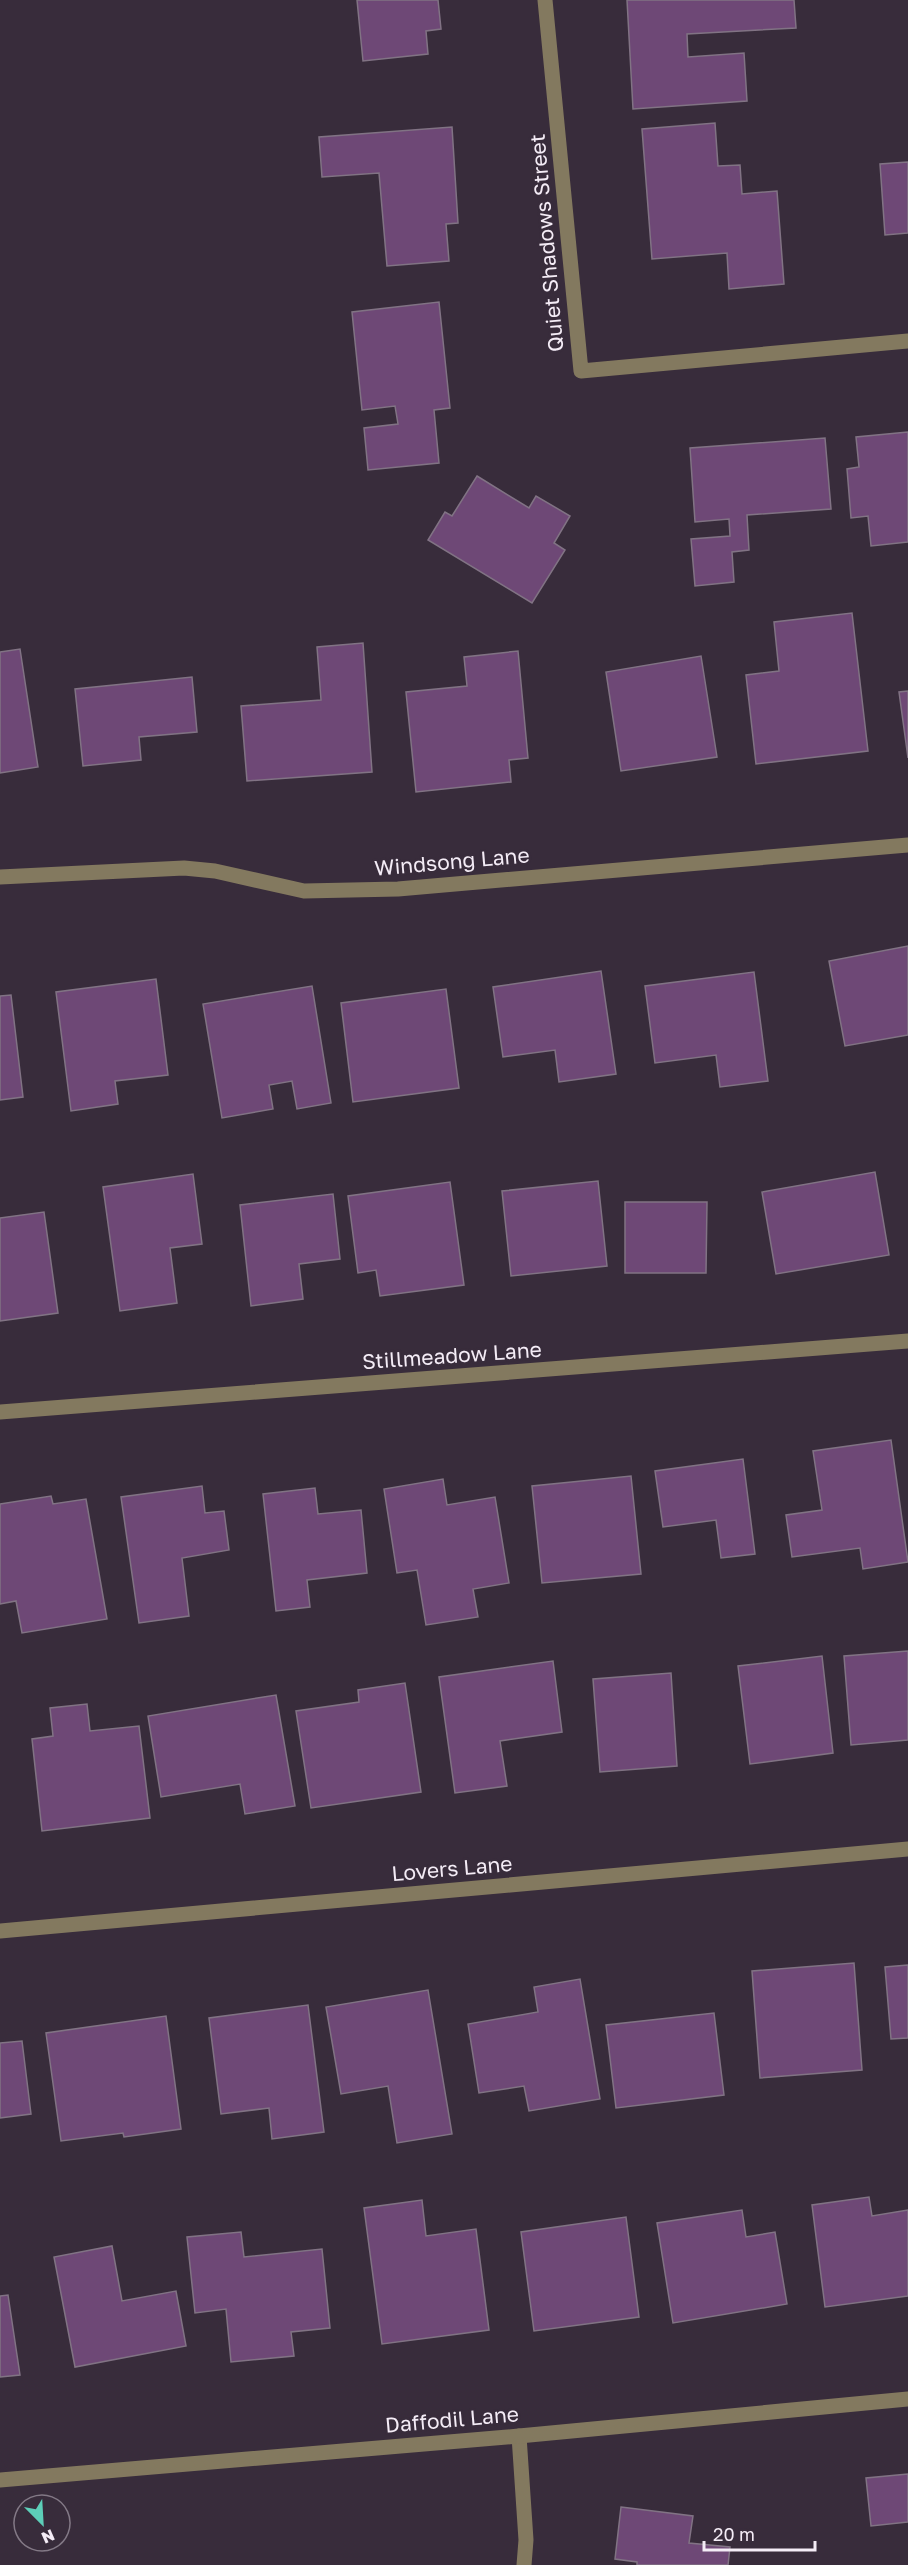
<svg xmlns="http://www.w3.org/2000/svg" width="908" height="2565" viewBox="0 0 908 2565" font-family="'Golos Text',sans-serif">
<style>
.building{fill:#6e4876;stroke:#817384;stroke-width:1.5}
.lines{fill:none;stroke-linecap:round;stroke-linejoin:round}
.minor{stroke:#83795f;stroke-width:15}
.labels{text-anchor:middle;stroke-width:5;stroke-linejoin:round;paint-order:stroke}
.street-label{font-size:21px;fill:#f4ecf6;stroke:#382c3b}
</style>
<rect width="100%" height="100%" fill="#382c3b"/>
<g class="building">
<polygon points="357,0 438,0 441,29 426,31 428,54 363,61"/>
<polygon points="627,0 794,0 796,28 687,34 688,57 744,53 747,101 633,109"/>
<polygon points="715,123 718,166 740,165 742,194 777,191 784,284 729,289 727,253 652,259 642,129"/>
<polygon points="452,127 458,223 446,224 449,261 387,266 379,173 322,177 319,137"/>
<polygon points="908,162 908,233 885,235 880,164"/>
<polygon points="439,302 450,408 434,410 439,463 368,470 364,428 398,424 395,406 362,410 352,312"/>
<polygon points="908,432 908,542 871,546 868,516 851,518 847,469 859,467 856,437"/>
<polygon points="825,438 831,509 747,515 749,550 732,552 734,582 695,586 691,539 730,536 729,519 695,522 690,448"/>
<polygon points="477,476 529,508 536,496 570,516 554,543 565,550 532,603 428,540 445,512 452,516"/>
<polygon points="852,613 868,751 756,764 746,675 779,671 774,622"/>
<polygon points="363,643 372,772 247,781 241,706 321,700 317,647"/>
<polygon points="20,649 38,767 0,773 0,652"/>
<polygon points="518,651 528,758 509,760 511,782 416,792 406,692 467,686 464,657"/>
<polygon points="701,656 717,757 621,771 606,672"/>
<polygon points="192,677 197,732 139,737 141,760 83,766 75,689"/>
<polygon points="908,691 908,758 899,692"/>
<polygon points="908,946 908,1035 845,1046 829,961"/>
<polygon points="601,971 616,1074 559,1082 555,1050 503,1057 493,987"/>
<polygon points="754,972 768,1081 720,1087 716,1055 655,1063 645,986"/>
<polygon points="156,979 168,1075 115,1081 118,1104 71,1111 56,992"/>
<polygon points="312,986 331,1103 297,1109 292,1081 269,1085 273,1109 222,1118 203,1004"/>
<polygon points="446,989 459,1088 353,1102 341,1003"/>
<polygon points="11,995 23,1097 0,1100 0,996"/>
<polygon points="875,1172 889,1255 776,1274 762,1192"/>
<polygon points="193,1174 202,1244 170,1248 177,1303 120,1311 103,1187"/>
<polygon points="598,1181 607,1266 511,1276 502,1191"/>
<polygon points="450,1182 464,1285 380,1296 376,1270 358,1273 348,1196"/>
<polygon points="333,1194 340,1259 299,1264 303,1299 251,1306 240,1205"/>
<polygon points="625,1202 707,1202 706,1273 625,1273"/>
<polygon points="44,1212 58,1313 0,1321 0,1218"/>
<polygon points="891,1440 908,1562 863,1569 860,1548 792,1557 786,1515 822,1510 813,1451"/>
<polygon points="743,1459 755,1554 721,1558 716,1520 663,1527 655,1471"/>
<polygon points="631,1476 641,1574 542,1583 532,1486"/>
<polygon points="443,1479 447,1505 495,1497 509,1583 473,1589 478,1617 426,1625 417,1570 397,1573 384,1489"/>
<polygon points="202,1486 205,1513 224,1511 229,1550 182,1558 189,1616 139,1623 121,1497"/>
<polygon points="315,1488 318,1514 361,1510 367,1573 307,1580 310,1607 276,1611 263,1494"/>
<polygon points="51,1496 53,1504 86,1499 107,1619 22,1633 16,1601 0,1604 0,1504"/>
<polygon points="908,1651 908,1740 851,1745 844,1656"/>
<polygon points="822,1656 833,1753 750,1764 738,1666"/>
<polygon points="553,1661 562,1732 500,1741 507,1786 455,1793 439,1677"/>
<polygon points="671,1673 677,1766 600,1772 593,1679"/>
<polygon points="405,1683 421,1792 311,1808 296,1711 359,1702 358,1690"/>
<polygon points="276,1695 295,1806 245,1814 240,1784 161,1797 148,1716"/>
<polygon points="87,1704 90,1731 139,1726 150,1818 42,1831 32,1739 53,1736 50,1708"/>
<polygon points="854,1963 862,2070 760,2078 752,1971"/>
<polygon points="908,1965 908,2038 891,2039 885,1967"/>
<polygon points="580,1979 600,2099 529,2111 524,2086 479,2093 468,2024 538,2012 534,1987"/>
<polygon points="428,1990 452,2134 397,2143 388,2086 341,2094 326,2007"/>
<polygon points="308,2005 324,2132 272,2139 269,2108 221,2114 209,2018"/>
<polygon points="714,2013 724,2095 616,2108 606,2025"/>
<polygon points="166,2016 181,2129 124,2137 123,2133 61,2141 46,2033"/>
<polygon points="22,2041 31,2114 0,2118 0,2043"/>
<polygon points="869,2197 872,2216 908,2210 908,2296 825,2307 812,2205"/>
<polygon points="422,2200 426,2236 476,2229 489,2330 382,2344 364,2208"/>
<polygon points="742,2210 746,2237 775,2232 787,2304 673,2323 657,2223"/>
<polygon points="626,2217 639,2317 534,2331 521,2232"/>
<polygon points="241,2232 244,2257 322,2249 330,2328 291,2332 294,2356 231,2362 226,2309 195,2313 187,2237"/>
<polygon points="112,2246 122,2301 176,2291 186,2346 75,2367 54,2257"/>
<polygon points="8,2295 20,2375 0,2377 0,2296"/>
<polygon points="908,2474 908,2522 871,2526 866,2478"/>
<polygon points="621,2507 693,2516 689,2543 730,2547 728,2565 637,2565 637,2562 615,2559"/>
</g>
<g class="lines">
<g class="minor">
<polyline points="545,0 581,371 908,341"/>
<polyline points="0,877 184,868 215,871 304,891 398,889 908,845"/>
<polyline points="0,1412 908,1341"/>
<polyline points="0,1931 908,1849"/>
<polyline points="519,2436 526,2540 524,2565"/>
<polyline points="0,2480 519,2436 908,2399"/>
</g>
</g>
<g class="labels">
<g class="street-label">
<text transform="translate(547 243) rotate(-95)" y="7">Quiet Shadows Street</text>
<text transform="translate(452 862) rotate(-5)" y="7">Windsong Lane</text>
<text transform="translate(452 1356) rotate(-4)" y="7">Stillmeadow Lane</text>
<text transform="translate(452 1869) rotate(-5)" y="7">Lovers Lane</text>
<text transform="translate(452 2420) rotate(-5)" y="7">Daffodil Lane</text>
</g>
</g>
<g transform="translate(42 2523) rotate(156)"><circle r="28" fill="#382c3b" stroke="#837986" stroke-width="1.5"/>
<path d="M0-4.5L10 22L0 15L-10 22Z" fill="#5dceb8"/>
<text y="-9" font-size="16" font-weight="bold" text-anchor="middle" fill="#f4ecf6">N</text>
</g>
<path d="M704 2541v9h111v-9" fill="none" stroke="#f4ecf6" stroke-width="3"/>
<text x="713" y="2541" font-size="18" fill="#f4ecf6" stroke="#382c3b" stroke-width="4.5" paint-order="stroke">20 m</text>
</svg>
